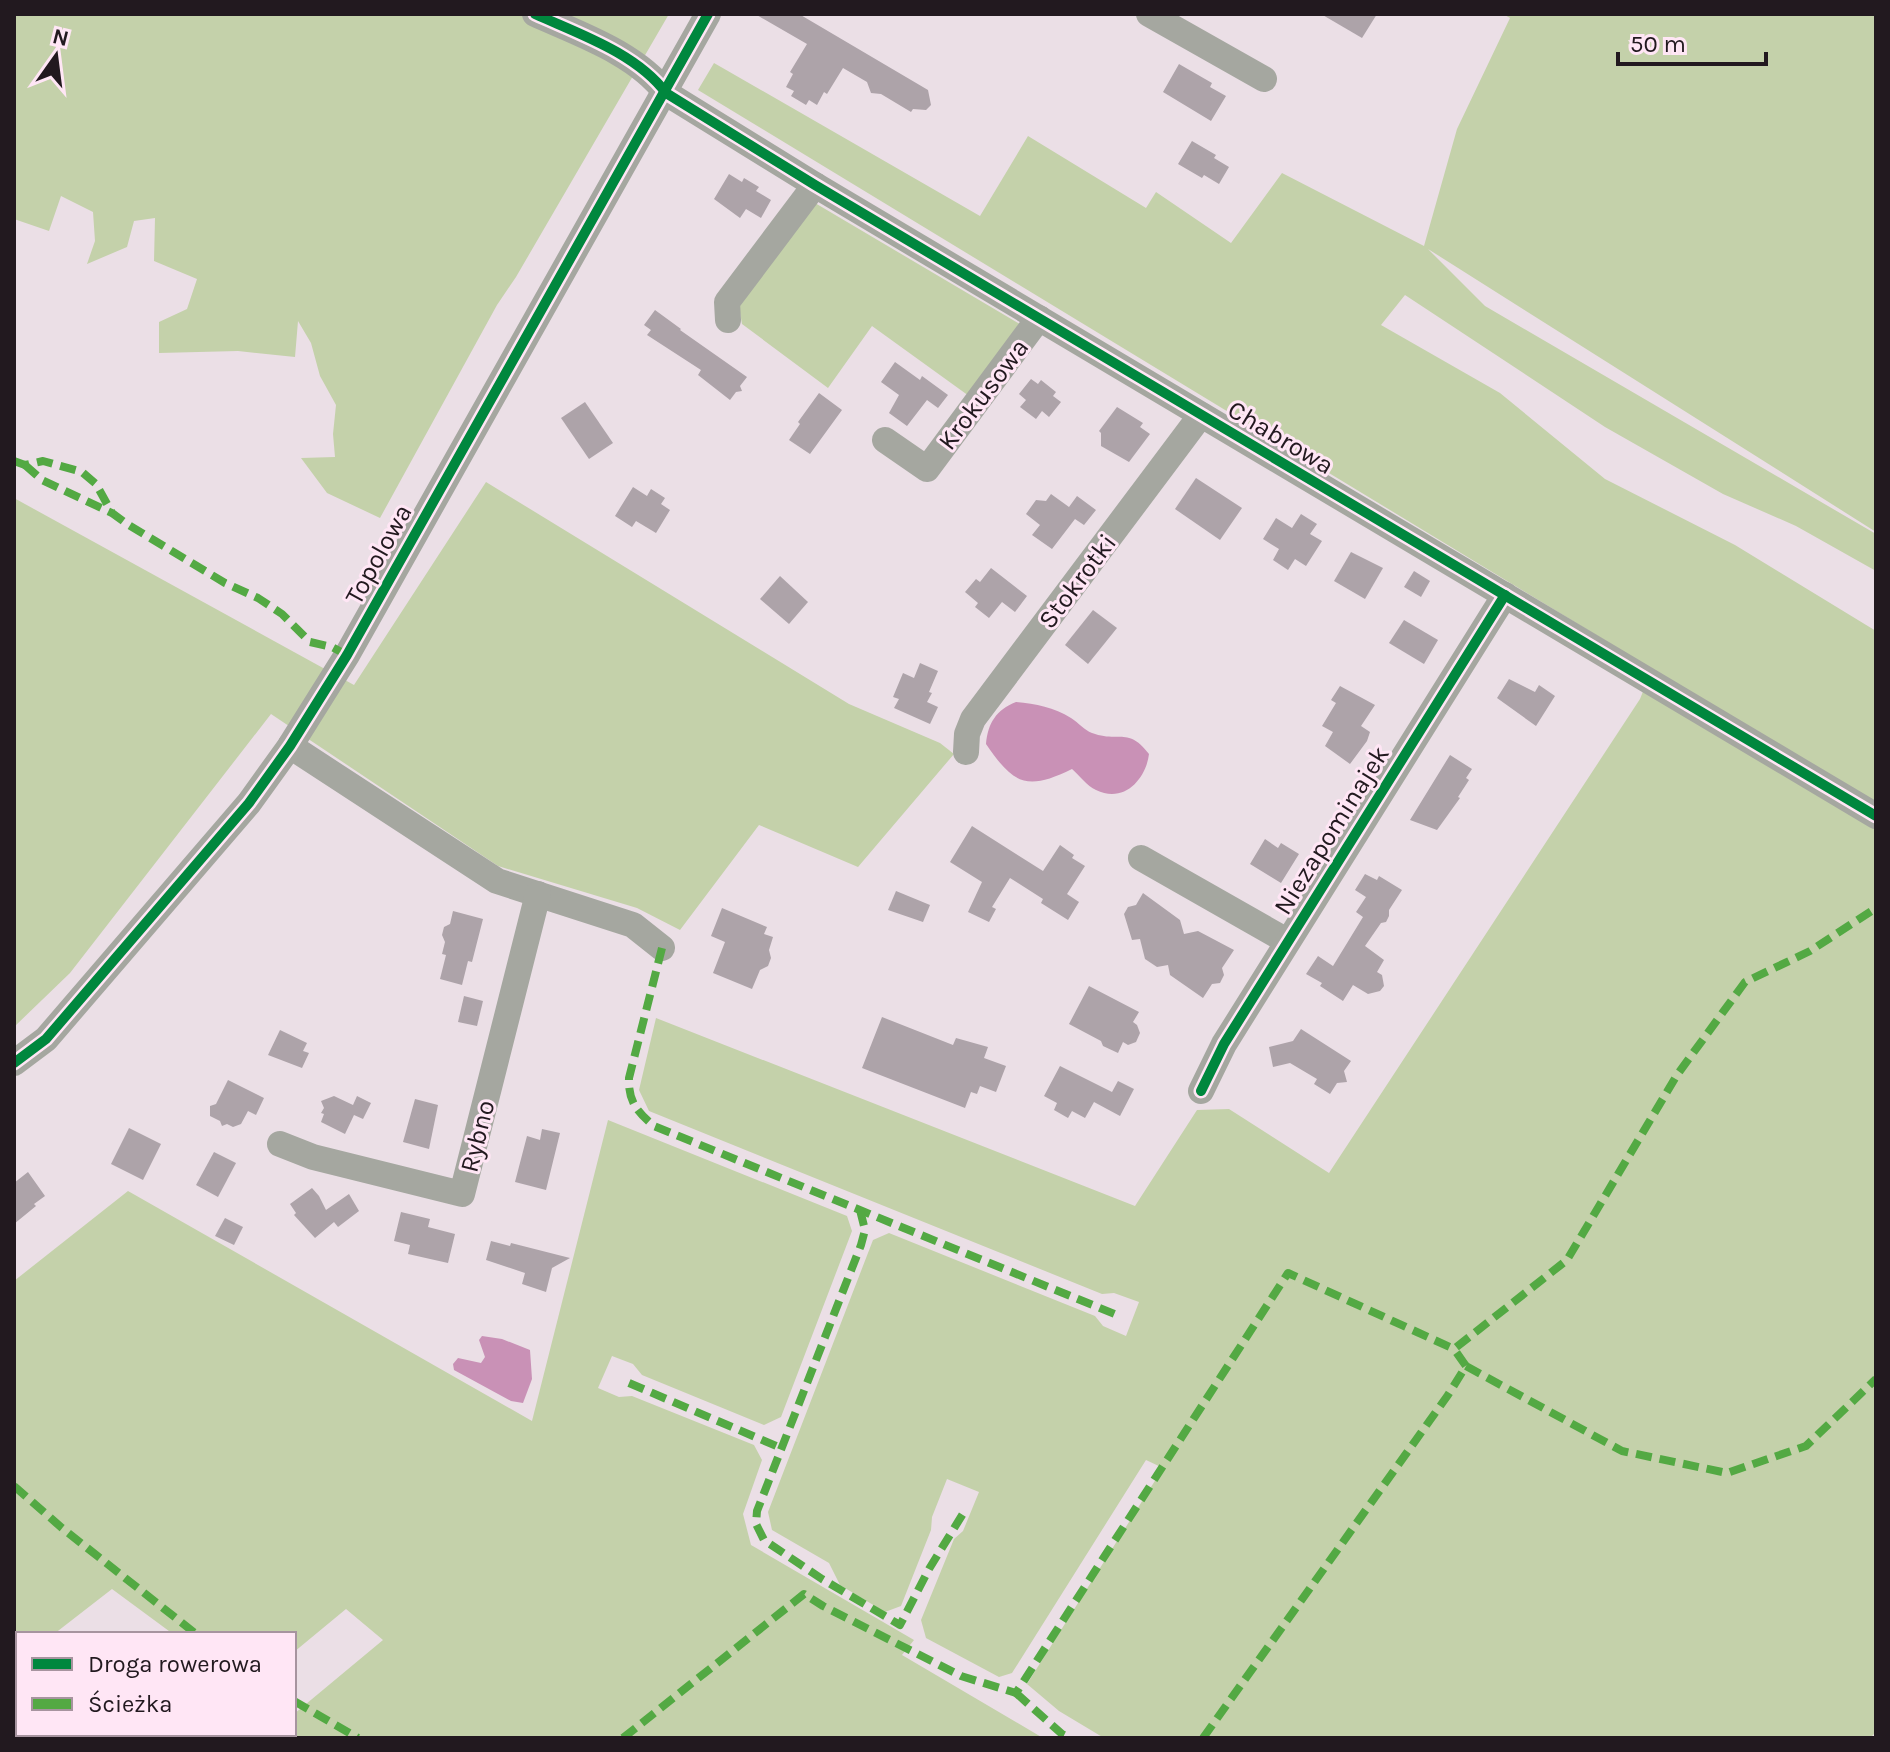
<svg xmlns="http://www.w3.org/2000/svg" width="1890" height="1752" viewBox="0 0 1890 1752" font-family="Karla,sans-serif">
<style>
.green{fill:#c4d1aa}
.water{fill:#c991b6}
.building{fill:#ada3a9}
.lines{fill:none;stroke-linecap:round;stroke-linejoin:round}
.minor{stroke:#a5a7a0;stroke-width:26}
.quiet{stroke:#53a943;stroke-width:8;stroke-dasharray:16 8;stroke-linecap:butt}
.cycleway-casing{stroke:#ffe6f5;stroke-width:15}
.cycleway{stroke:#00873e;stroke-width:10}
.labels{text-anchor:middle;stroke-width:6;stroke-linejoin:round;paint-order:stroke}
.street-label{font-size:26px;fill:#22191f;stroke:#ffe6f5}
</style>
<rect width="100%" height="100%" fill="#ebdfe6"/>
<g class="green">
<polygon points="14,14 669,14 516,277 497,305 380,518 327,493 301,458 335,457 333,434 336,405 320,376 311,343 298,321 295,357 238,351 159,353 159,322 187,309 197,279 154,261 155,218 134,221 127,247 87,264 95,241 93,212 61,196 49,231 14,219"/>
<polygon points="1503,14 1876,14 1876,532 1428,249 1485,306 1876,534 1876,571 1796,526 1723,494 1605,427 1405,295 1381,325 1500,393 1605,479 1735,545 1876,631 1876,805 698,90 714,63 980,216 1028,136 1146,208 1156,192 1231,243 1282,173 1424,246 1457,129 1510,18"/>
<polygon points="815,203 1023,326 969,396 872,326 828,388 742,324 738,301"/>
<polygon points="486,482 849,704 940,743 954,754 858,867 759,825 680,930 637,908 498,866 271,714 70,973 14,1027 14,498 354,685"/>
<polygon points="1644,689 1876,825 1876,1732 1870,1738 1104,1738 1059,1711 1027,1684 1163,1468 1146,1460 1012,1673 999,1677 926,1638 921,1620 954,1539 963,1531 979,1492 947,1479 932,1517 931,1530 901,1606 885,1612 840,1585 829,1563 772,1530 768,1512 873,1240 889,1233 1095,1316 1103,1326 1126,1336 1139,1302 1114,1293 1102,1294 649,1111 639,1090 656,1018 1135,1206 1197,1110 1229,1109 1329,1173 1640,699"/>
<polygon points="608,1120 847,1216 852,1231 781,1417 764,1425 642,1375 633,1364 612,1356 598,1388 619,1397 632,1396 754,1445 762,1460 743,1514 751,1545 914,1640 902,1655 1043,1738 265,1738 270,1734 294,1734 294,1714 383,1640 346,1609 294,1652 294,1634 173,1634 112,1589 54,1634 18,1634 18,1663 14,1666 14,1281 128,1191 532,1421"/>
</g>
<g class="water">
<path d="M1016,702c20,2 38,5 55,16 8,5 13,12 21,15 26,10 36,-7 57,21 -3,25 -25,50 -53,36 -9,-4 -17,-15 -24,-21 -45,22 -58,16 -86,-25 2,-21 10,-34 30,-42z"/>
<polygon points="482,1336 502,1339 530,1350 532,1379 523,1403 511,1401 454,1370 453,1364 458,1358 481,1363 485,1357 479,1340"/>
</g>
<g class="building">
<polygon points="755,14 799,14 928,90 931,105 926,110 913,109 911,112 881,94 871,93 867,82 843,68 827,94 824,92 817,105 809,100 806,105 791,96 794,91 786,87 793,74 790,72 807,44"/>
<polygon points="1321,14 1377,14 1362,38"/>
<polygon points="1179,64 1212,83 1210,87 1226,96 1211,121 1163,92"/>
<polygon points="1192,141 1216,155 1214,158 1229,167 1219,184 1204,175 1202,178 1178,164"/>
<polygon points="729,174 742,182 744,178 759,187 756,191 771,200 761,218 746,209 740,218 714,199"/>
<polygon points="655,310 681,329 680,330 747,377 740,386 742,391 736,392 730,400 698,375 701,370 647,335 651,330 644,325"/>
<polygon points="895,362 920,380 922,376 948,395 938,408 927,400 907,426 889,413 899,395 881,382"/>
<polygon points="1031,379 1038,384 1041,380 1056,392 1053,396 1061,402 1049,417 1042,411 1036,419 1020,407 1026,400 1019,394"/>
<polygon points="819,393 842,410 810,454 789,440 800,424 798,422"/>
<polygon points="585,402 613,443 589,459 561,418"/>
<polygon points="1117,407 1143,423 1140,427 1150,434 1129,462 1101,446 1101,433 1099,431"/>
<polygon points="1196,478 1242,508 1220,540 1175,509"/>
<polygon points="633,487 647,496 651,489 665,498 661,504 670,510 656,533 636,521 632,527 615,516"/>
<polygon points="1051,494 1069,507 1077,496 1096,510 1084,525 1075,519 1052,549 1032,535 1040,525 1026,514 1036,500 1046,501"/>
<polygon points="1301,514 1317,524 1310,534 1322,541 1306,566 1295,559 1288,570 1273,560 1279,549 1263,539 1276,518 1292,528"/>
<polygon points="1351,552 1383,568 1365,599 1334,581"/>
<polygon points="991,568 1027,596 1015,612 1002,602 989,618 975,607 978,603 965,592 976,579 980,582"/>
<polygon points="1414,571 1430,581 1421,597 1404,587"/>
<polygon points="780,576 808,602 789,624 760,599"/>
<polygon points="1093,610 1117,628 1088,664 1065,645"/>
<polygon points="1404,620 1438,640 1424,664 1389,643"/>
<polygon points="920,663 938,671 929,692 932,693 927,702 938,707 930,724 894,708 899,699 893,697 903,673 914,678"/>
<polygon points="1509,679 1535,692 1539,685 1555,696 1536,726 1497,698"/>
<polygon points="1340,686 1375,705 1361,726 1370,732 1367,741 1350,764 1325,746 1333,732 1322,726 1336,703 1331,700"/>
<polygon points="1450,755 1472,769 1466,778 1469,780 1458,797 1460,798 1437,830 1410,820"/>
<polygon points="972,826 1043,871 1060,845 1074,855 1072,858 1085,866 1067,894 1079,902 1068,920 1041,903 1043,899 1010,878 992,907 996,909 989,922 968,912 982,882 950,862"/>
<polygon points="1265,839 1278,848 1281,843 1299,854 1281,883 1250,864"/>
<polygon points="1365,874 1377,880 1379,876 1402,890 1389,910 1389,916 1386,922 1381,923 1365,946 1384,960 1377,972 1382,975 1384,986 1380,991 1368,994 1353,985 1343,1001 1320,986 1322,983 1306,974 1318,956 1333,966 1363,917 1356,912 1366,897 1355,890"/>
<polygon points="896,891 930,905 923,922 888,910"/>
<polygon points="1143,893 1180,920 1184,934 1198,931 1234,950 1222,968 1224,975 1220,983 1212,984 1203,998 1170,975 1168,965 1157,967 1145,959 1140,939 1132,940 1124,914 1128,907 1136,905"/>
<polygon points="722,908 767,927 764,934 773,937 769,950 771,958 768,966 760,970 752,989 713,973 725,942 711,936"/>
<polygon points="453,911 483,919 472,962 468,961 462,985 440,979 446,955 442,954 445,942 442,935 444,927 450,924"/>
<polygon points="1089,986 1139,1012 1133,1022 1137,1025 1140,1033 1136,1042 1128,1045 1123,1042 1118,1053 1103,1046 1101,1041 1069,1024"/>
<polygon points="464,996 483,1001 477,1026 458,1022"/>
<polygon points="882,1017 953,1045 956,1038 988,1047 984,1058 1006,1066 996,1092 980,1086 977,1094 971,1092 965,1108 862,1068"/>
<polygon points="1301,1029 1351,1061 1344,1071 1347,1082 1337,1083 1330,1094 1314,1084 1317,1079 1290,1063 1273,1067 1269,1047 1293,1041"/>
<polygon points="280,1030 307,1043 303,1051 309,1053 302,1068 268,1055"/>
<polygon points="1060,1066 1112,1092 1118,1081 1134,1089 1120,1116 1094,1102 1085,1118 1072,1111 1068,1118 1054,1110 1057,1103 1044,1096"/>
<polygon points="228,1080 264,1098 256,1115 248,1111 241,1124 233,1127 227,1124 222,1126 220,1121 210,1116 210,1106 216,1104"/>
<polygon points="334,1096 353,1105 357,1096 371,1103 363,1119 354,1115 345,1134 321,1122 324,1114 321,1113 324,1108 321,1101"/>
<polygon points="415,1099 438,1105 429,1149 403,1142"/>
<polygon points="129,1128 161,1144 143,1180 111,1164"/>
<polygon points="542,1129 560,1133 546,1190 515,1182 527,1136 540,1140"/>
<polygon points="214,1152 236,1163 218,1197 196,1185"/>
<polygon points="28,1172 45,1196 34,1204 36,1206 14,1224 14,1183"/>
<polygon points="312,1188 319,1196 326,1210 349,1194 359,1211 338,1227 334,1222 315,1238 294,1215 296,1213 290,1204"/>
<polygon points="401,1212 430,1219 428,1227 455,1234 448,1263 408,1254 410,1245 394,1241"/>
<polygon points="225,1218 243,1227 234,1245 215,1236"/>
<polygon points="491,1241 510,1246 511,1243 570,1258 552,1268 546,1292 522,1284 525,1273 486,1260"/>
</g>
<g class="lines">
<g class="minor">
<path d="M535,14c44,20 101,39 131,79l149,92 1061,631"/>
<polyline points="1149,14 1264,79"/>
<polyline points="728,320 727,302 815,185"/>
<polyline points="885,440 927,469 1039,318"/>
<polyline points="290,746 497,881 633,925 662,948"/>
<polyline points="966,752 967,734 973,719 1201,415"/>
<polyline points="1141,858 1287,941"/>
<polyline points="14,1063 46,1039 249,803 290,746 347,655 708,14"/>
<polyline points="1201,1091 1224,1044 1505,595"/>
<polyline points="280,1144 313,1157 462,1194 538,894"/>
<polyline points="14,1697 18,1700"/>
<polyline points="61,1734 67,1738"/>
</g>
<g class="quiet">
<polyline points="14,461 25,465 43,461 82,472 96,484 112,513 127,524 225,583 258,598 282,614 310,642 332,647 347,655"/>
<polyline points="25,465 42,480 112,513"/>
<path d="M662,948l-33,130c-1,23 8,34 25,48l463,189"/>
<polyline points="860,1210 865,1230 861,1245 757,1511 756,1524 764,1540 822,1579 900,1625 929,1569 964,1512"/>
<polyline points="1466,1366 1622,1451 1727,1473 1806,1446 1876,1379"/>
<polyline points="629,1383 781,1448"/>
<polyline points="14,1486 62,1528 196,1634"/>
<polyline points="1016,1693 1062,1734 1070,1738"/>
<polyline points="294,1701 358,1738"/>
<polyline points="623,1738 804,1594 823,1606 961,1676 1016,1693 1288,1273 1454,1349 1567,1260 1677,1075 1745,982 1810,951 1876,908"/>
<polyline points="1203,1738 1448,1395 1466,1366 1454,1349"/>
</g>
<defs>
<g id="cycleway">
<path d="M535,14c44,20 101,39 131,79l149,92 1061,631"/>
<polyline points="14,1063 46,1039 249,803 290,746 347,655 708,14"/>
<polyline points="1201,1091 1224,1044 1505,595"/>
</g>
</defs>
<use href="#cycleway" class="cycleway-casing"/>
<use href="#cycleway" class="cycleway"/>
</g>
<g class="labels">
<g class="street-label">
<text transform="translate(983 394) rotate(-53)" y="9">Krokusowa</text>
<text transform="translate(1281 437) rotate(31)" y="9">Chabrowa</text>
<text transform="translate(378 554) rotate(-61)" y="9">Topolowa</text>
<text transform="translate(1077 581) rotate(-53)" y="9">Stokrotki</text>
<text transform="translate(1331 830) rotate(-58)" y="9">Niezapominajek</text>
<text transform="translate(477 1136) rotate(-76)" y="9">Rybno</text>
</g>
</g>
<rect width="1890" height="1752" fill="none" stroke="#22191f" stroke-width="32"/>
<rect x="16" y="1632" width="280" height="104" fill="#ffe6f5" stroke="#a7949f" stroke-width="2"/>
<rect x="32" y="1658" width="40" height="12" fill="#00873e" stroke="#a7949f" stroke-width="2"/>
<text x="88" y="1672" font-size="24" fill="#22191f">Droga rowerowa</text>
<rect x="32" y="1698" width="40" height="12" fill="#53a943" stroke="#a7949f" stroke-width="2"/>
<text x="88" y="1712" font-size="24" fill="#22191f">Ścieżka</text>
<g transform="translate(56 56) rotate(14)" stroke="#ffe6f5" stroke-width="6" paint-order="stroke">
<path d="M0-6L14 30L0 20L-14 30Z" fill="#22191f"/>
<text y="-12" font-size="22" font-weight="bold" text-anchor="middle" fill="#22191f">N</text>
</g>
<path d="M1618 52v12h148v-12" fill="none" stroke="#22191f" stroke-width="4"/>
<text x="1630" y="52" font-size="24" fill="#22191f" stroke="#ffe6f5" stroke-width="6" paint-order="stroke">50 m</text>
</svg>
